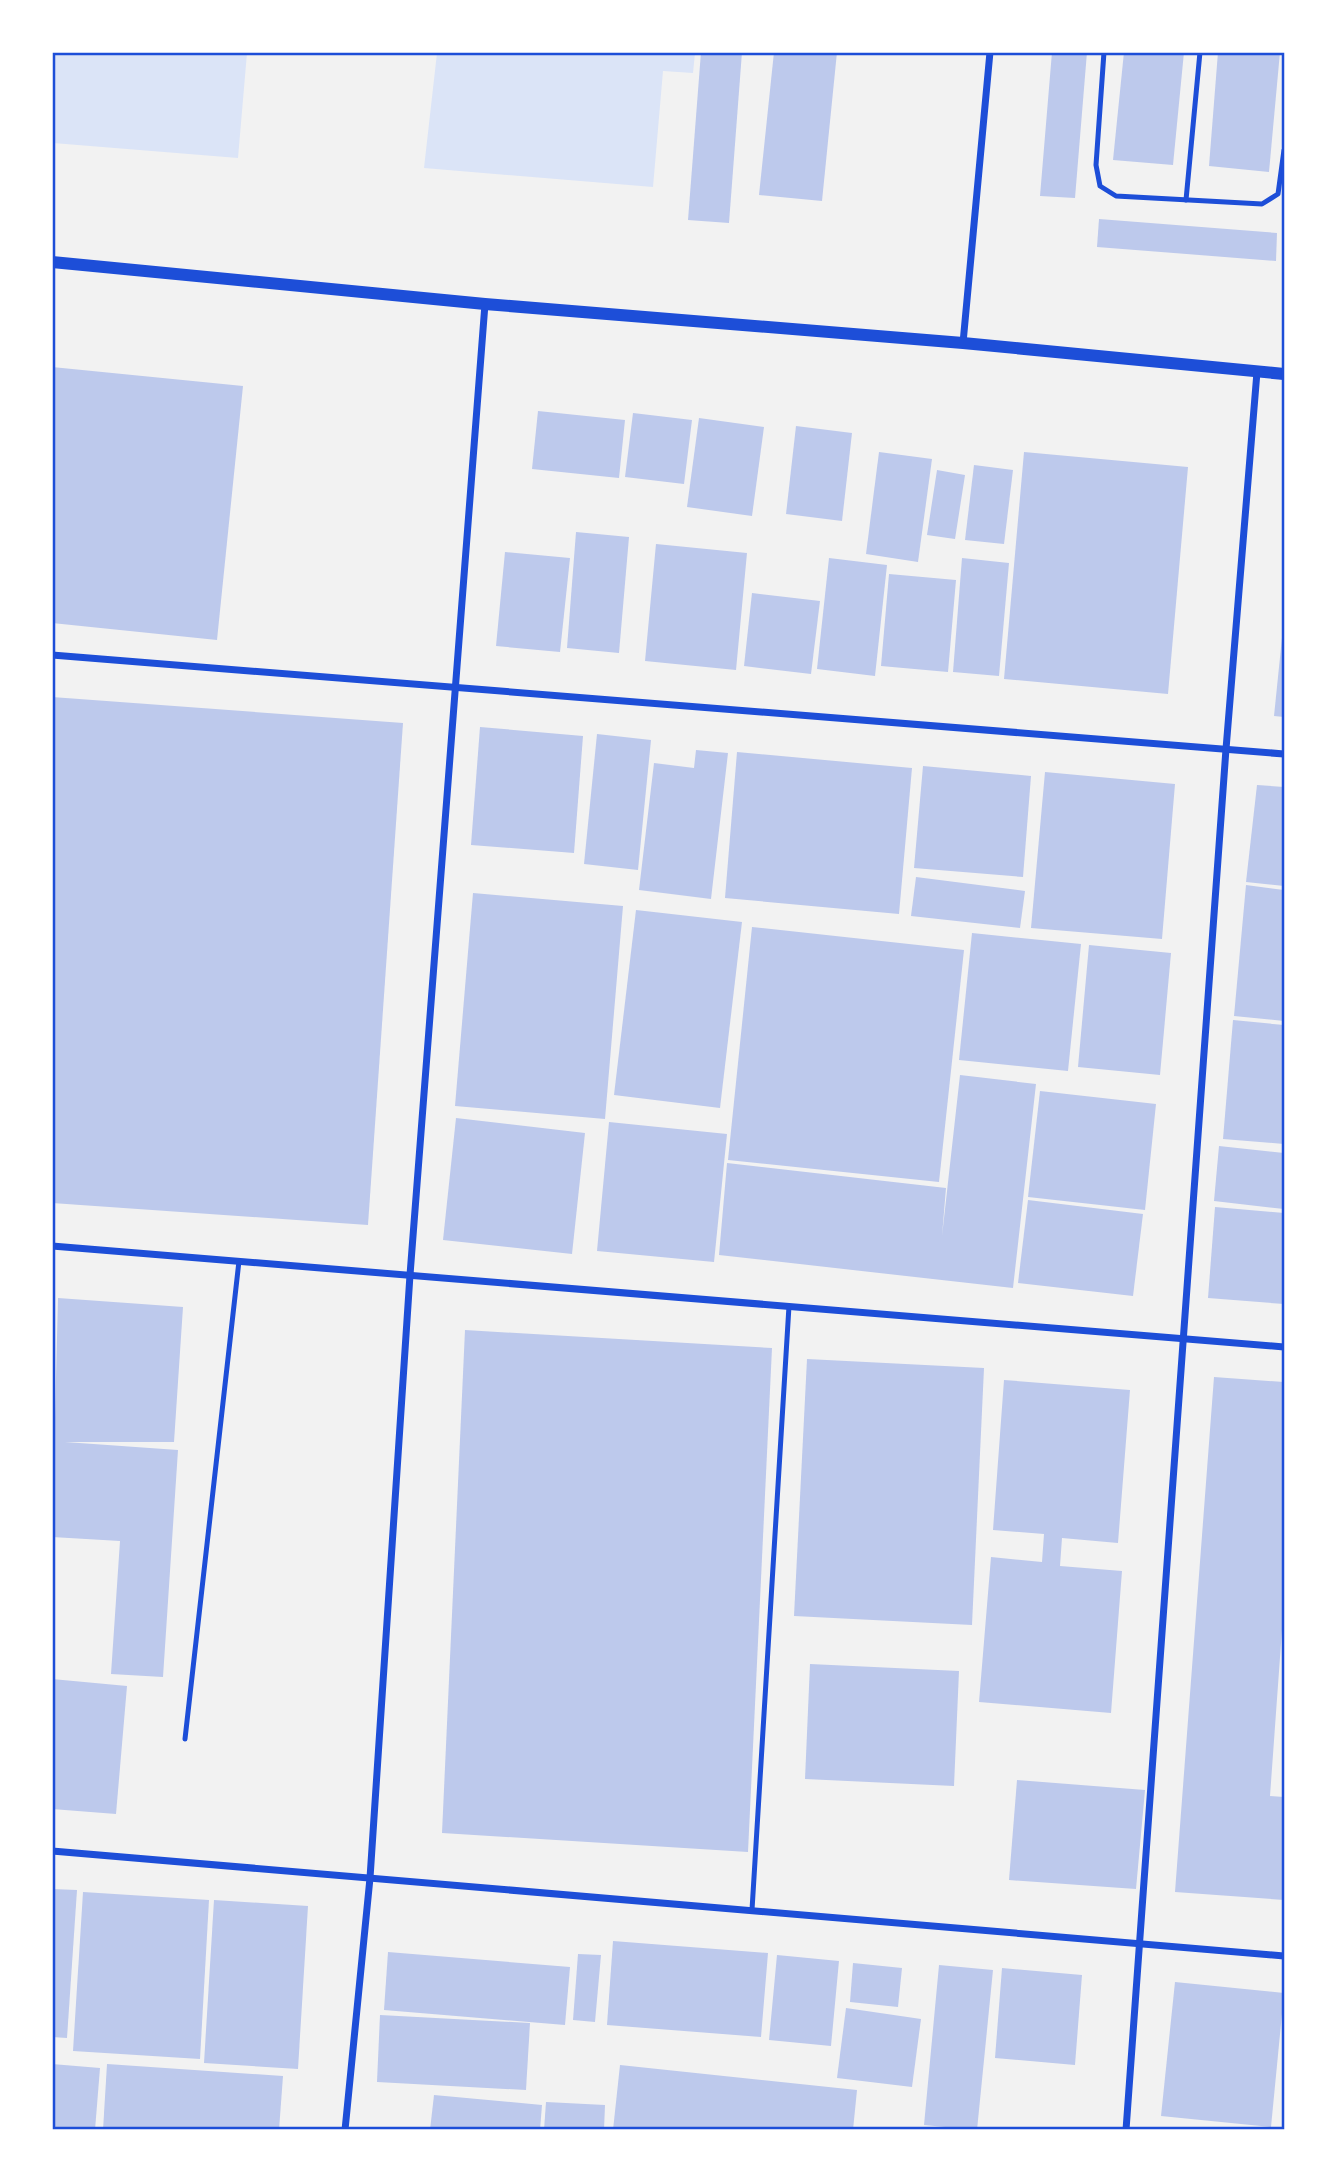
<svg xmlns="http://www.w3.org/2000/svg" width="1337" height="2182" viewBox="0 0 1337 2182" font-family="Lato,sans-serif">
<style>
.green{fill:#dbe4f7}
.building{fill:#bdc9ec}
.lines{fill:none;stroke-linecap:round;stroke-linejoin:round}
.service{stroke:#1d4ed8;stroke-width:5}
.minor{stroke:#1d4ed8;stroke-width:7}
.tertiary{stroke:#1d4ed8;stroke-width:12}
.neatline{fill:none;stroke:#1d4ed8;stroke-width:2.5}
</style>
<rect width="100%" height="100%" fill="#f2f2f2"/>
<g class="green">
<polygon points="52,53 247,53 238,158 53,143"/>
<polygon points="437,53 437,52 695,53 693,73 663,71 653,187 424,168"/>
</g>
<g class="building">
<polygon points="701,52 742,52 729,223 688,220"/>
<polygon points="774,52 837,52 822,201 759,195"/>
<polygon points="1052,52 1087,52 1075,198 1040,196"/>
<polygon points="1124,52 1184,52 1173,165 1113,160"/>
<polygon points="1218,52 1280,52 1269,172 1209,166"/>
<polygon points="1099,219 1277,233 1276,261 1097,247"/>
<polygon points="52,367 243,386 217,640 52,623"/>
<polygon points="538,411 625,420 619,478 532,469"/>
<polygon points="633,413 692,420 684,484 625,477"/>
<polygon points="699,418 764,427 752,516 687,507"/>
<polygon points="796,426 852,433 842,521 786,514"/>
<polygon points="879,452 932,459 918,562 866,554"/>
<polygon points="1024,452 1188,467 1168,694 1004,679"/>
<polygon points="974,465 1013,470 1004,544 965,540"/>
<polygon points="937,470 965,475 955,539 927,535"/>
<polygon points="576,532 629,537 619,653 567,648"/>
<polygon points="656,544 747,553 736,670 645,661"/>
<polygon points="505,552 570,558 560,652 496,646"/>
<polygon points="829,558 887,565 875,676 817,669"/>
<polygon points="962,558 1009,563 999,676 953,672"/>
<polygon points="889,574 956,580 948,672 881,666"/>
<polygon points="752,593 820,601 811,674 744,666"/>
<polygon points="1283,628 1284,628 1284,717 1274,716"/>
<polygon points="52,697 403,723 368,1225 52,1203"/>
<polygon points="480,727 583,736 574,853 471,845"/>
<polygon points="597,734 651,740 638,870 584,864"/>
<polygon points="696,750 728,753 711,899 639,890 654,763 694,768"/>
<polygon points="737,752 912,768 899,914 725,898"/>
<polygon points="923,766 1031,776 1023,877 914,868"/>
<polygon points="1045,772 1175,784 1162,939 1031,928"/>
<polygon points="1257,785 1284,787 1284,886 1246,882"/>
<polygon points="916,877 1025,891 1020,928 911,916"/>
<polygon points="1246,885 1284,890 1284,1021 1234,1016"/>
<polygon points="473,893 623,906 605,1119 455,1106"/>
<polygon points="636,910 742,922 720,1108 614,1095"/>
<polygon points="752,927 964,950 939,1182 728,1160"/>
<polygon points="972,933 1081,944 1068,1071 959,1060"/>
<polygon points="1089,945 1171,953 1160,1075 1078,1067"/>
<polygon points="1233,1020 1284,1025 1284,1144 1223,1139"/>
<polygon points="960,1075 1036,1084 1013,1288 719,1255 727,1163 946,1188 942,1236"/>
<polygon points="1040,1091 1156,1104 1145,1210 1028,1197"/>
<polygon points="456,1118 585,1133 572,1254 443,1240"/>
<polygon points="609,1122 727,1134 714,1262 597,1251"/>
<polygon points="1219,1146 1284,1153 1284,1209 1214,1201"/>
<polygon points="1028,1200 1143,1214 1133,1296 1018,1283"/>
<polygon points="1215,1207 1284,1213 1284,1304 1208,1298"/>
<polygon points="58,1298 183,1307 174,1442 65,1442 178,1450 163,1677 111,1674 120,1541 52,1537"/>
<polygon points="465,1330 772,1348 748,1852 442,1833"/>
<polygon points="807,1359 984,1368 972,1625 794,1616"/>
<polygon points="1214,1377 1284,1382 1284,1602 1270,1796 1284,1797 1284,1900 1175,1892"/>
<polygon points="1004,1380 1130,1390 1118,1543 1062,1538 1060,1566 1122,1571 1111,1713 979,1702 991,1557 1042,1562 1044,1534 993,1530"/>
<polygon points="810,1664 959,1671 954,1786 805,1779"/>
<polygon points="52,1679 127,1686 116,1814 52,1809"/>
<polygon points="1017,1780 1145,1790 1136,1889 1009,1880"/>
<polygon points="52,1889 77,1890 67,2038 52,2037"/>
<polygon points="83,1892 209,1900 200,2059 73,2051"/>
<polygon points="214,1900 308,1906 298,2069 204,2063"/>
<polygon points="613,1941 768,1953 761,2037 607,2025"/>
<polygon points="388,1952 570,1967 565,2025 384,2010"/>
<polygon points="578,1954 601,1955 595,2022 573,2020"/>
<polygon points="777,1955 839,1961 831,2046 769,2040"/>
<polygon points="853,1963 902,1968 898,2007 850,2002"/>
<polygon points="939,1965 993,1970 977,2130 924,2125"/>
<polygon points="1002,1968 1082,1975 1075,2065 995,2058"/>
<polygon points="1175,1982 1284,1993 1271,2127 1161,2116"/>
<polygon points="846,2008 921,2019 912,2087 837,2078"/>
<polygon points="380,2015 530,2023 526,2090 377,2082"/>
<polygon points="52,2064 100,2068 95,2130 52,2130"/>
<polygon points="107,2064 283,2076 279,2130 103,2130"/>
<polygon points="620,2065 857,2090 853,2130 613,2130"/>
<polygon points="434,2095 542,2105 540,2130 430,2130"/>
<polygon points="546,2102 605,2105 604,2130 544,2130"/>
</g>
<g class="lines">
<g class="service">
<polyline points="1104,52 1096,165 1100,186 1116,196 1262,204 1278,194 1284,150"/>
<polyline points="1186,200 1200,52"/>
<polyline points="185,1739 239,1261"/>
<polyline points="752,1910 789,1306"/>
</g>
<g class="minor">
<polyline points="963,343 990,52"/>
<polyline points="52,655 1284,754"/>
<polyline points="52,1246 1284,1347"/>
<polyline points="52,1851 1284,1956"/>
<polyline points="345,2130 370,1878 410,1275 485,304"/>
<polyline points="1126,2130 1226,749 1257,372"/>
</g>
<polyline class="tertiary" points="52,262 485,304 963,343 1284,374"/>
</g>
<rect width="1337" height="2182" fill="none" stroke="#ffffff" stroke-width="108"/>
<rect x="54" y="54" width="1229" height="2074" class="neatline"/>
</svg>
